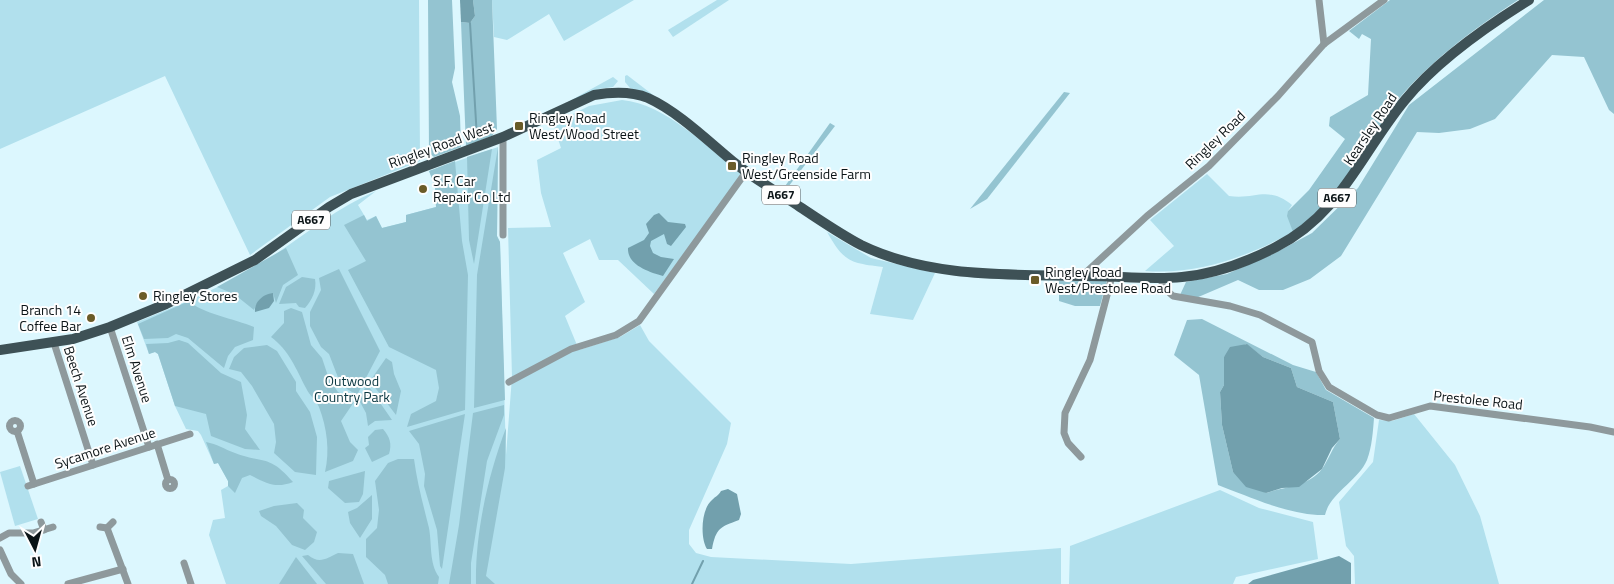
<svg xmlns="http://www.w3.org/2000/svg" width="1614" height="584" viewBox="0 0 1614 584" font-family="'Titillium Web',sans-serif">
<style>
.green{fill:#b1e0ed}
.forest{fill:#94c4d1;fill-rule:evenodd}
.water{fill:#72a0ad}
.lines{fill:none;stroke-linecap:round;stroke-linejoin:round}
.stream{stroke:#72a0ad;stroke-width:2}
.minor{stroke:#8e999c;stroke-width:7}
.primary{stroke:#3e5156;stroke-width:10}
.poi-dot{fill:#6a5b28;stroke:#fefefe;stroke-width:2}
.labels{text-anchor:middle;stroke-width:4;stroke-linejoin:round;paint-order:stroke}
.shield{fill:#fefefe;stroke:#545a5c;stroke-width:1}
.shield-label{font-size:12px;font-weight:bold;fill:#0b1417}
.poi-label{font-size:14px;fill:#0b1417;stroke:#fefefe;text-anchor:start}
.street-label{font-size:14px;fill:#0b1417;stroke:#fefefe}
.park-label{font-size:14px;fill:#093640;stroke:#fefefe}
</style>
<rect width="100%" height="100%" fill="#dcf7fe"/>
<g class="green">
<polygon points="0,0 419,0 420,161 330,197 250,255 165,76 0,149"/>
<polygon points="492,0 634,0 564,41 549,14 507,40 494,37"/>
<polygon points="717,0 729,0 673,37 668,30"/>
<polygon points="627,75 657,98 630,88 625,82 625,76"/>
<polygon points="613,77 618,81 613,87 599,89 566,103"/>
<path d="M622,100c44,4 86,48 120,75l-88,119 -36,-34h-19l-9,-21 -27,14 22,49 -20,14 14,34 41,-13 20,-12 9,16 82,82 -4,21 -38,86v14l7,9 15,4 140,7 210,-16v36h-835l-17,-49 4,-15 12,-2 -4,-28 7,-4v-5l-10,-18 -4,1 -13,-29 -3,-4 -12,-2 -11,-23 -17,-52 -3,-2 -6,2 -12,-32c40,-16 80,-33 117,-54 42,-25 77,-58 122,-77l-18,14 9,15 9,-4 6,12 24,-6v-7l30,-8 -1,-21 -6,-15 69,-24 -1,89 3,6 6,213 6,-78 -4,-149 43,-1 -10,-34 -4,-33 24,-12 -8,-24 36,-18z"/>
<path d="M1207,174l22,22c27,4 38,-11 63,9l-4,6 5,21c-47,25 -94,43 -148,39l29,-25 -24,-26z"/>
<path d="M827,232l44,26 64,15 -22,47 -43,-6 13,-47c-33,-4 -39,-5 -56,-35z"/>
<polygon points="1414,414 1455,465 1480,516 1499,584 1355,584 1354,556 1346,546 1339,502 1373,462 1379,420 1392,421"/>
<polygon points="20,466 38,519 15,526 0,472"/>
<polygon points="1220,490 1259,508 1313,522 1318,559 1236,577 1233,584 1069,584 1070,546"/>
</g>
<g class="forest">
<polygon points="428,0 452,0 455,68 452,82 460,116 461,147 434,157 429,153"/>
<polygon points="473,0 492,0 497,129 492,136 466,146 461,22 470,23 475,16"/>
<path d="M1390,0h128c-45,29 -92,64 -125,106 -12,15 -20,34 -30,50 -18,28 -43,56 -70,76l-6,-16 1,-5 21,-21 36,-51 -16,-13 1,-9 38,-22 3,-56 -9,-5 -3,5 -10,-8z"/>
<polygon points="1544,0 1614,0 1614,114 1609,110 1584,57 1552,55 1495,119 1470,129 1439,133 1417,132 1341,256 1310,279 1283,290 1259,290 1238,280 1196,298 1180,295 1186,282 1227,274 1275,253 1312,233 1358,188 1409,105"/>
<polygon points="1064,92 1070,93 987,199 970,209"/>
<polygon points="830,123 835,126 785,191 783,189"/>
<polygon points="498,147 497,236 500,242 505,400 474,408 477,275"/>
<polygon points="492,149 474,264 469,240 467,157"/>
<polygon points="455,161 462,241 468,275 465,410 407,427 411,414 436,401 439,388 436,370 389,347 348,270 366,261 344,225 364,215 367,221 376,216 382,228 406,222 406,215 436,207 435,186 429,171"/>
<path d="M286,248l12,27 -15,10 -7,18 -3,-10c-7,1 -17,10 -19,17l-20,-16 -17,-7z"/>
<polygon points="339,269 380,351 357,395 347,389 339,380 329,354 321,347 310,326 310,312 321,290 319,278"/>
<path d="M302,277l13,2c2,11 -3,21 -10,29l-6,-1 -3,-4 -17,1 7,-17z"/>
<polygon points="1107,280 1100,306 1075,306 1059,301 1059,281"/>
<path d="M189,301c12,12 46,18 65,26l-1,13 -18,7 -7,9 -4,12 -36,-30 -12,-4 -8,4 -24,1 -6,-15z"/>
<path d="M291,308l11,4 9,33 11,13 7,21 9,13 16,10 -13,19 9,21 8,8 -5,11 -28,11c5,-21 2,-44 -6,-65 -3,-7 -10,-12 -13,-19 -10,-19 -17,-38 -35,-51l13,-14v-12z"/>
<path d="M1202,319l91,46 23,7 10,18 48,28c-1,13 -2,29 -7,42 -9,21 -37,33 -42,55 -34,1 -75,-18 -107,-30l-19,-110 -25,-20 13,-35zM1246,344l17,13 28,11 6,19 36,15 7,37c-8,9 -11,20 -18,30 -14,18 -36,17 -56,24l-33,-21 -11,-47 -2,-33 4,-7v-28z"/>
<polygon points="179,340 188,343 221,373 241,382 247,415 245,429 260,450 245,449 211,436 206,414 175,406 158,354 155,352 149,354 146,344 168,343"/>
<polygon points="267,345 277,351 296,382 296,391 310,412 317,437 316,475 295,472 274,453 276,442 274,424 252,386 241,372 229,369 234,357 244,348"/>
<polygon points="386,358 392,362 394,374 401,391 396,415 370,381"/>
<polygon points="367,384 392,420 375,421 368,426 366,413 359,400"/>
<polygon points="504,405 504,415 487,461 471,563 471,584 449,584 459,525 473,413"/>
<polygon points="465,414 442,569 440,566 437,530 424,486 425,474 419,444 409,431"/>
<path d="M506,428l-1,40 -19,108 9,8h-19c-1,-51 12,-109 30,-156z"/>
<path d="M383,429c7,8 9,15 6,25l-17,8 -7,-14 4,-3 -1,-8 7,-7z"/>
<path d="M206,442c11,2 18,7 29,11 29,11 34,1 58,29 -18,7 -27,1 -43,-7l-8,3 -7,15 -7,-7v-5l-10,-18 -4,1z"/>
<path d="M398,459h16c3,23 9,45 15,69 3,16 0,35 10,49l-1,7h-50l-3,-9 -19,-18v-18l11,-11 2,-18 -4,-29 13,-18z"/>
<polygon points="365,471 363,494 359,502 345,503 328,488 329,481"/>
<polygon points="372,495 372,519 360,538 350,523 348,512 357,508"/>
<polygon points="297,503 304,510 303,518 317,532 314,542 305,550 292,545 276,526 261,516 259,511 274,506"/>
<path d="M338,553l15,1 11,30h-38l-24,-28 6,-1c11,9 18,4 30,-2z"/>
<polygon points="296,557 317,584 279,584"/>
</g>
<g class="water">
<polygon points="460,0 473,0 475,16 470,23 461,22"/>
<path d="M659,213l9,9 17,2 1,3 -15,19 -4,-2 -3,-10 -13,7 -1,5 3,7 8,4 13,2 -11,17c-14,-4 -36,-11 -35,-28l16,-8 5,-7 -3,-9 8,-9z"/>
<path d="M273,293l1,8 -5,7 -14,4c-1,-10 8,-18 18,-19z"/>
<polygon points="1247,344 1263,357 1291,368 1297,387 1333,402 1340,439 1332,448 1322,469 1299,487 1282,488 1266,493 1246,487 1233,472 1222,425 1220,392 1224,385 1224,357 1230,347"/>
<path d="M728,489l9,5 4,20 -2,6c-19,7 -23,8 -27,29h-5c-7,-11 -6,-40 5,-49 4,-4 6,-4 9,-9z"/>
<polygon points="1339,556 1351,563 1351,584 1248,584 1253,580"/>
</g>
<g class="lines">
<g class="stream">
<polyline points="470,23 477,138"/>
<polyline points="692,584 703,561"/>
</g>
<g class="minor">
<polyline points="1319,0 1324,44"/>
<polyline points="503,137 503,235"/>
<polyline points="1082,276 1147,216 1209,166 1278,96 1324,44 1384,0"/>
<polyline points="1161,278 1163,287 1173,296 1230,306 1260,315 1312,342 1319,371 1329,387 1377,415 1389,418 1430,406 1590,427 1614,432"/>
<polyline points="110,327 149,447"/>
<polyline points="54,343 93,465"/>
<polyline points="509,382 571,349 616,335 639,321 746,172"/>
<circle cx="15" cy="426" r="5.5"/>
<polyline points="17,431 34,484"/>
<polyline points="157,444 168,480"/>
<polyline points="1081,457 1068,443 1064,433 1065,413 1090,360 1112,276"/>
<circle cx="170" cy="484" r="4.5"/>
<polyline points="28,486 190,434"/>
<polyline points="41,522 44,530"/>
<polyline points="100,527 107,528 113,522"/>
<polyline points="107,528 128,584"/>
<polyline points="0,538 9,533 33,533 53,527"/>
<polyline points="0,550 11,574 21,584"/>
<polyline points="184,563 191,584"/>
<polyline points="68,584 123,569"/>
</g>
<path class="primary" d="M0,350l73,-11 37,-12 56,-23 89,-44 74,-53 22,-13 152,-57 91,-42c18,-3 37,-4 54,3 31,14 62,45 88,66 20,16 43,29 64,43 20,13 40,27 61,38 70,34 152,29 227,31 31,0 63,4 94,1 33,-3 65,-15 94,-30 66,-34 85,-94 129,-147 31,-38 82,-74 124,-100"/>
</g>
<g class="poi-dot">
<rect x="514" y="121" width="10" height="10" rx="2.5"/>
<rect x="727" y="161" width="10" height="10" rx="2.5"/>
<circle cx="423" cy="189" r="5"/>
<rect x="1030" y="275" width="10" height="10" rx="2.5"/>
<circle cx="143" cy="296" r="5"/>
<circle cx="91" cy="318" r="5"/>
</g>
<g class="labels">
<g class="shield">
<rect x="762" y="185.5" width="38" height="19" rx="4"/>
<rect x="1318" y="188.5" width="38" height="19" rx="4"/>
<rect x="292" y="210.5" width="38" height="19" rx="4"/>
</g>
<g class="shield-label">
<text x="781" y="199">A667</text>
<text x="1337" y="202">A667</text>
<text x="311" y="224">A667</text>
</g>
<g class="poi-label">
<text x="529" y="123">Ringley Road<tspan x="529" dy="16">West/Wood Street</tspan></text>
<text x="742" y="163">Ringley Road<tspan x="742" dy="16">West/Greenside Farm</tspan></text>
<text x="433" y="186">S.F. Car<tspan x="433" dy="16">Repair Co Ltd</tspan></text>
<text x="1045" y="277">Ringley Road<tspan x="1045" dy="16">West/Prestolee Road</tspan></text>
<text x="153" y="301">Ringley Stores</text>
<text x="81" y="315" text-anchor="end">Branch 14<tspan x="81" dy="16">Coffee Bar</tspan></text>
</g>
<g class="street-label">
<text transform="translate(1370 129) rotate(-56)" y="5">Kearsley Road</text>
<text transform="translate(1215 140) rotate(-44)" y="5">Ringley Road</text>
<text transform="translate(441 145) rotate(-20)" y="5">Ringley Road West</text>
<text transform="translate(137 369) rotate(72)" y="5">Elm Avenue</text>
<text transform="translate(81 386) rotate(72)" y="5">Beech Avenue</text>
<text transform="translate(1478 400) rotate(6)" y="5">Prestolee Road</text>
<text transform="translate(105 448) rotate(-18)" y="5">Sycamore Avenue</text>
</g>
<g class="park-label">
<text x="352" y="386">Outwood<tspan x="352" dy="16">Country Park</tspan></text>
</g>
</g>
<g transform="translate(35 549) rotate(174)" stroke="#fefefe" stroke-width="4" paint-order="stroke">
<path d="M0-4L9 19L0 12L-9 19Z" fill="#0b1417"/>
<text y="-8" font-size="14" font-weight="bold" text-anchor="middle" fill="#0b1417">N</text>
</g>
</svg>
